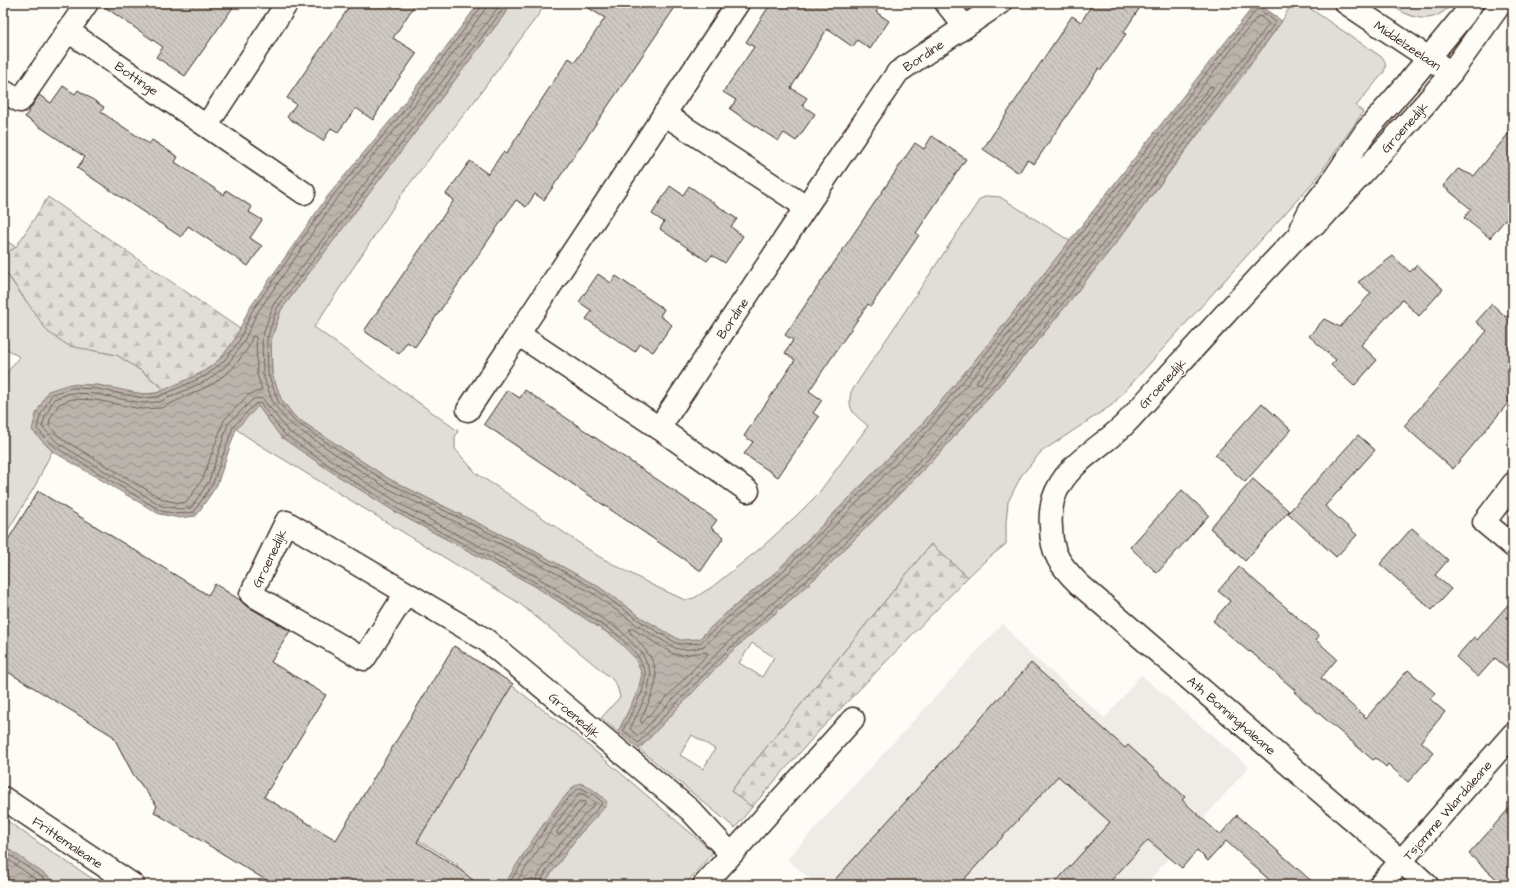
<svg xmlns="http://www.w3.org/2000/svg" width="1516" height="888" viewBox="0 0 1516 888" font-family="'Architects Daughter',sans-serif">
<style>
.built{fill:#efece7}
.green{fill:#e1ded7;stroke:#8e847a;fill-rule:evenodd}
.forest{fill:url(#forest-firs);stroke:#8e847a}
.water{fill:url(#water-waves);stroke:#887d74}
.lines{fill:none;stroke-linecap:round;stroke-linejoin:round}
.shore{stroke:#6e6157;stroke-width:1}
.building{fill:url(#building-back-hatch);stroke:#3b2a1e}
.minor-casing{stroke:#3b2a1e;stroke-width:25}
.secondary-casing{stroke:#3b2a1e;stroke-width:25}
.minor{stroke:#fdfcf7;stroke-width:22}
.secondary{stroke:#fdfcf7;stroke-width:22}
.labels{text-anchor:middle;stroke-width:3;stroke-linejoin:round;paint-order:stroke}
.street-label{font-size:13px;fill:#3b2a1e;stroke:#fdfcf7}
</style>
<defs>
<pattern id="forest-firs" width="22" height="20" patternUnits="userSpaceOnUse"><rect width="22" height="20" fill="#e1ded7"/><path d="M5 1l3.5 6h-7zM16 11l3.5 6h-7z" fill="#c2bfb8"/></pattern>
<pattern id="water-waves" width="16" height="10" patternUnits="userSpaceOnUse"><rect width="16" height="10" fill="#bbb4ad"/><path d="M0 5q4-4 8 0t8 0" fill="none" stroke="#99938c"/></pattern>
<pattern id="building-back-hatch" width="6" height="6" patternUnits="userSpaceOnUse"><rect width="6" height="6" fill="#cdc8c2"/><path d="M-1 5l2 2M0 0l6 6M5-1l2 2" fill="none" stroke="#b1aca6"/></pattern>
</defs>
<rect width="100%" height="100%" fill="#fdfcf7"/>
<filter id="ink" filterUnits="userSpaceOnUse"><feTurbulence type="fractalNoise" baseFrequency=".025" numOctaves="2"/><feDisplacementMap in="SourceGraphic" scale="8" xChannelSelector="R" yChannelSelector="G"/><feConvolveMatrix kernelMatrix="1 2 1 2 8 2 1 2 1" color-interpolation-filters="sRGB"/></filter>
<g filter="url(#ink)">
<polygon class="built" points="1003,623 1020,645 1105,718 1141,675 1249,767 1145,885 817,885 787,859"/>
<g class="green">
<path d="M510,3h37l-74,100 -69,88 -90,136 144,104 -3,6v12l22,25 28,18 93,64 54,29 33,15 9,-2 18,-11 50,-40 35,-32 21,-21 50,-68c-13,-11 -21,-15 -17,-34l129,-193 7,-3 13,1 70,44 -75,95 -73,88 -146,148 -52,43 -25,24 -19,2 -38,-23 -43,-31 -63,-35 -147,-73 -94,-62 -14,-18 -9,-25 -1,-34 10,-30 223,-295z"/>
<path d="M1292,3h10l81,55c3,5 3,9 1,14l-28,34 7,6 -46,66 -194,215 -11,12 -71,47 -20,24 -13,26 -2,20v22l-20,16 -18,17 -37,-33 -200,247 21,16 -17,21 -96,-79 92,-97 90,-79 118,-119 102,-117 74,-93 132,-174 35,-49zM752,643l22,14 -12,20 -23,-14zM692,735l23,14 -12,20 -23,-14z"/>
<path d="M1388,3h65c-21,24 -42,16 -65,0z"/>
<polygon points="3,239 16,247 3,256"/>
<path d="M3,268l22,32 62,49 30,6 26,17 22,18c-20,9 -47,-1 -68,-5l-65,45 20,21 -17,35 -30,49 -2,-1v-156l16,-21 -16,-11z"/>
<polygon points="258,406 281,437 335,474 399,514 533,585 614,637 635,658 642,674 638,691 618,732 601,718 620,697 617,686 612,679 519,603 255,442 236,429"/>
<polygon points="1513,478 1513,520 1493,501"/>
<polygon points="497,674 582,740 713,852 685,885 543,885 578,836 604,808 574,786 558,805 504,885 462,885 457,864 400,829"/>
<polygon points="3,818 49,850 102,885 3,885"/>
</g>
<g class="forest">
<path d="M48,197l192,132c-17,37 -40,45 -75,61l-22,-18 -26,-17 -48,-9 -21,-14 -45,-64v-12l13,-9z"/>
<polygon points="931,544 968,577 819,731 752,807 731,791"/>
</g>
<g class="water">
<polygon points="479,3 510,3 504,15 281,310 271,340 272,374 281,399 295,417 389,479 536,552 599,587 642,618 680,640 699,639 724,615 776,572 922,424 995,336 1256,3 1282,21 1115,244 1041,337 939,454 821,573 731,652 639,749 618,732 638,691 642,674 635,658 614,637 533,585 399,514 335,474 281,437 258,406 236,429 217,485 196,516 180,518 159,514 52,451 32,430 36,414 48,391 70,384 97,385 143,394 157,393 204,372 221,358 235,339 249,309 327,197 395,115"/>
<path d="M580,783c10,4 19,10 27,19l-3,6 -26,28 -35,49h-39c13,-21 57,-93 76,-102z"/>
<polygon points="3,845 60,885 12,885 3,879"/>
</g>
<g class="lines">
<g class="shore">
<polyline points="482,3 481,7 398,118 330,199 252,311 239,341 224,361 205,376 158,397 143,398 97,389 71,388 52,394 40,416 37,429 55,447 161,511 180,514 194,512 213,483 233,427 255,404 260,403 284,434 337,471 401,511 535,582 617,634 638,656 646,674 642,692 623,730 638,743 729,649 818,570 936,451 1038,335 1111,241 1276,22 1259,9 1256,10 998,339 925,427 779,575 727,618 700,643 678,644 640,621 597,590 534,555 387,482 293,420 278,401 268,374 267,339 277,308 501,12 506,3"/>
<path d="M487,3l-2,6 -17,24 -66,88 -68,81 -77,111 -14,30 -16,22 -19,15 -49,22 -17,1 -46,-9 -25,-1 -17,6 -9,18 -3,10 16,16 104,63 18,3 11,-1 18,-27 19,-57 24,-24 5,-2 6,1 25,32 52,35 64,40 133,71 83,53 22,23 9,20 -4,21 -17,35 8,7 87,-91 90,-79 117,-118 102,-117 73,-93 162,-214 -9,-8 -3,1 -255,325 -73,88 -147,149 -52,43 -26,24c-7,3 -21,5 -29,2l-38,-23 -43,-31 -62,-34 -147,-73 -96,-64 -16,-20 -10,-28 -1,-37 11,-33 223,-295 4,-7"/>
<path d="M1211,86l2,1v2c-76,100 -151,200 -233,295h-3v-3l30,-36z"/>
<polygon points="253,336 256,337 257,374 262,390 248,395 224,420 203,478 187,502 180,503 164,500 62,439 49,426 50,419 59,404 72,399 96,400 141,409 161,408 213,384 233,368 248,348"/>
<path d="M630,629h3l42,26h7l24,-3 2,2 -66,69 -2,-2c21,-44 25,-52 -10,-89z"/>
<polygon points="580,801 585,802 585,805 560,834 558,835 557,832"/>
<polyline points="3,850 53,885"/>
<polyline points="3,856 44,885"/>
<path d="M508,885c10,-16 59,-93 72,-97 8,3 17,8 22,14l-1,3c-13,14 -59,64 -61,80"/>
<path d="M514,885l51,-74 14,-17h5l10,8 1,2c-13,13 -59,65 -60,81"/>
</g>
</g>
<g class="building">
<polygon points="99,3 236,3 185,76 156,57 163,47"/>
<polygon points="352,3 416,3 393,38 417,53 388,94 373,120 356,108 338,132 331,128 323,141 287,117 296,104 287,98"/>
<polygon points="580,3 678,3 544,200 535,194 526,207 516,200 415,347 407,342 399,354 364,331 454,200 446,194 470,161 488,174 503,152 506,154 569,58 575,62 605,18"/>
<polygon points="771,3 882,3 876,12 889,21 870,49 857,40 853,47 827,29 791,88 807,98 802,105 815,114 796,141 784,133 778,141 730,109 736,100 723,92 754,47 746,42"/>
<polygon points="1093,3 1143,3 1123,33 1126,34 1101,70 1099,68 1034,164 1027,160 1019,173 983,149 1072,16 1081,22"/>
<polygon points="63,86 75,94 78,90 104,107 101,112 149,144 152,140 178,157 175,162 224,195 226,190 252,207 249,212 262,220 250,238 262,246 248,266 188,226 181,237 77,168 85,157 25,117 39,95 51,103"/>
<polygon points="1513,128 1513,210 1490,238 1464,218 1471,209 1443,186 1458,169 1474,176"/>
<polygon points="932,136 966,159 916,233 919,235 871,306 868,304 809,391 822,400 813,413 819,417 778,477 744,454 753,442 744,436 795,360 785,353 793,340 785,335 915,143 924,149"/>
<polygon points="670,186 683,195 689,186 737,219 731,227 743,236 725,263 712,255 707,261 660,229 664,222 652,214"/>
<polygon points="1393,256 1410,272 1417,265 1443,289 1419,316 1402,300 1361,345 1377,360 1354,386 1331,365 1336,360 1309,336 1324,319 1340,327 1371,293 1358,282"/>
<polygon points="598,274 611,283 616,276 664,309 660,316 672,325 653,352 640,344 635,352 586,319 592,311 579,302"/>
<polygon points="1492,304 1506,317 1513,312 1513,397 1453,469 1404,426 1487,331 1476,322"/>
<polygon points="507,390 520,398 525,390 717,520 711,528 724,537 701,571 484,424"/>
<polygon points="1262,403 1291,430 1245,482 1215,455"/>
<polygon points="1358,435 1375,450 1325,506 1357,535 1336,557 1288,513"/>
<polygon points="1253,479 1289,511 1245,561 1210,528"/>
<polygon points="1182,490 1209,515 1157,573 1130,547"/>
<polygon points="38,491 208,595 215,584 240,600 245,605 290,631 271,662 326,695 264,797 336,840 454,646 513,684 417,842 459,868 459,869 479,885 274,885 154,812 157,806 133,774 113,736 3,669 3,548"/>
<polygon points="1412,528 1448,560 1435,575 1451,589 1432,610 1380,564"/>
<polygon points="1239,567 1319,636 1316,640 1337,659 1321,678 1366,718 1408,670 1435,693 1430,699 1445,712 1421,741 1434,753 1408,782 1388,764 1386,767 1376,758 1373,760 1294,692 1296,691 1250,651 1249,652 1213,621 1230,601 1218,591"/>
<polygon points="1513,599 1513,673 1495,658 1478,677 1456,657 1474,637 1477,640"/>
<polygon points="1031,663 1125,748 1128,745 1185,797 1182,800 1220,835 1237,815 1316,885 1275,885 1226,841 1208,861 1197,850 1182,868 1148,840 1107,885 1053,885 1110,822 1058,776 959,885 830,885"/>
<polygon points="1513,804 1513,885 1503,885 1469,854"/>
</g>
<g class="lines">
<defs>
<g id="minor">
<polyline points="946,3 965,27"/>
<polyline points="1346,3 1451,73"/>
<polyline points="68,31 304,193"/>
<polyline points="3,91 20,101 87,3"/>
<polyline points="664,114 806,207"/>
<polyline points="207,125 287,3"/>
<polyline points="518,334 659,428 748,491"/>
<polyline points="468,410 738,3"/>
<polyline points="659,428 806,207 898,72 1000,3"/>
<polyline points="1513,484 1484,522 1513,546"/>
<polyline points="406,593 364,659 251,594 286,522 486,640 690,810 731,854"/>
<polyline points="3,798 133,885"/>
<polyline points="704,885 853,719"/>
<polyline points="1380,885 1513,734"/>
</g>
<g id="secondary">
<polyline points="1301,227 1310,210 1329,186 1366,131 1408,83 1464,15 1472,3"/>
<path d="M1427,885l-26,-24 -322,-277c-18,-18 -28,-30 -28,-57 -1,-9 0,-18 2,-27 11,-36 47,-51 72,-76 19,-20 37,-41 55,-61 38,-41 76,-83 115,-124l26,-20 104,-115 26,-31 50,-70"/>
</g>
</defs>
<use href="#minor" class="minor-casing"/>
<use href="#secondary" class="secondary-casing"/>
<use href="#minor" class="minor"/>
<use href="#secondary" class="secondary"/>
</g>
</g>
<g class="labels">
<g class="street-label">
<text transform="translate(1408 45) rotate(34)" y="5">Middelzeelaan</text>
<text transform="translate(923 55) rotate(-34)" y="5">Bordine</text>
<text transform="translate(137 78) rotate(34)" y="5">Bottinge</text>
<text transform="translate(1404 127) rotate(-48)" y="5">Groenedijk</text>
<text transform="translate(732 318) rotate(-56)" y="5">Bordine</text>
<text transform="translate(1162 383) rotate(-47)" y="5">Groenedijk</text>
<text transform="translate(269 558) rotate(-64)" y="5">Groenedijk</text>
<text transform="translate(575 715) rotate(40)" y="5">Groenedijk</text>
<text transform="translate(1232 715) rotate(41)" y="5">Ath Bonninghaleane</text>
<text transform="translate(1447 810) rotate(-49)" y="5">Tsjomme Wiardaleane</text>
<text transform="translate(68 842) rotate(34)" y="5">Frittemaleane</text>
</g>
</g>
<rect width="1516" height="888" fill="none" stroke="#fdfcf7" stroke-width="16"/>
<rect x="8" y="8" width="1500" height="872" fill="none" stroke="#3b2a1e" stroke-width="1.5" filter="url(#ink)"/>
</svg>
